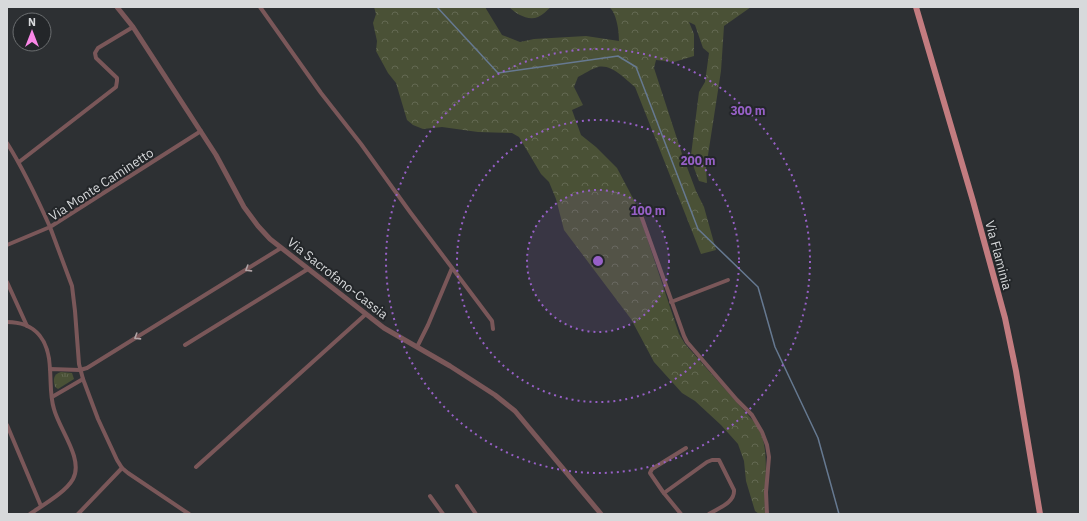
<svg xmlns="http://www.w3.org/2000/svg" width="1087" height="521" viewBox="0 0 1087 521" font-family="'IBM Plex Sans',sans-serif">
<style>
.grass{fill:url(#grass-tufts)}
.forest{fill:url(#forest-crowns)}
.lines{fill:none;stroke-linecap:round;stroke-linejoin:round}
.stream{stroke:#667991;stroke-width:1.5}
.minor{stroke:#7a5759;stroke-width:4}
.tertiary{stroke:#7a5759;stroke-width:5}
.primary{stroke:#c37c80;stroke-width:6}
.oneway{stroke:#b2a5a7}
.ring{fill:none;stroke:#9760c7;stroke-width:2;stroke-dasharray:2 4}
.labels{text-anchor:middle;stroke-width:4;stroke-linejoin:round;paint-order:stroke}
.street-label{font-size:13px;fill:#d7d9db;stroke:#232629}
.centre{fill:#9760c7;stroke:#232629;stroke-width:2}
.ring-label{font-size:12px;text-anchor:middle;font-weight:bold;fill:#9760c7;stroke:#232629;stroke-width:4;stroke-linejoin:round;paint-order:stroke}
</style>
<defs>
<pattern id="grass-tufts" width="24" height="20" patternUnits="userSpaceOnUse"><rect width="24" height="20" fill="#4a5136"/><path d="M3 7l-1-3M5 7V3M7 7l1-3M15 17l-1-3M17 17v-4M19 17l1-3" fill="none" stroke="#636952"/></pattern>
<pattern id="forest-crowns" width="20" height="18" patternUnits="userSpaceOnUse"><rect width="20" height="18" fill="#4a5136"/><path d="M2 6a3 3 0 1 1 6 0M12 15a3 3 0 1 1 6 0" fill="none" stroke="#636952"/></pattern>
</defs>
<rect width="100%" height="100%" fill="#2d3033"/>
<path class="grass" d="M61,372l11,1 2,6 -16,10 -3,-2c-2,-7 -2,-13 6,-15z"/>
<g class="forest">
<path d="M374,7h111l17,28 18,7 14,-3 52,-3 33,5c0,-9 -2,-28 -10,-34h142l-27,19 -3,45 -15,97 1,15 -8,-2 -5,-13 -3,-13 8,-63 6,-10 4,-29 -6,-5 -8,-23 -6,-3 5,12v22l-20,6 -18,-2 -2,8 28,86 14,37 8,16 12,43 -15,4 -66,-167c-10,-8 -23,-23 -37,-20 -7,2 -14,7 -20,10l-4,10 9,18 -11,5 9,25 15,12 21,21 18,34 44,132 6,10 71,80c3,6 7,13 8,20 4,20 0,49 1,70h-6l-4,-3 -9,-30 -2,-20 -6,-17 -17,-19 -26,-24 -13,-8 -28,-31 -23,-43 -67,-89 -8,-31 -7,-17 -8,-8 -22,-37 -7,-4 -34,-1 -36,-5 -19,2 -10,-4 -6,-5 -11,-37 -8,-10 -12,-22 1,-10 -4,-18 3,-9z"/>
<path d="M509,7h42c-4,3 -8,8 -13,10 -10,4 -22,-3 -29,-10z"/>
</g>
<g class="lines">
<polyline class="stream" points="437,7 498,73 618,56 636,67 698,229 758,287 775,347 818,438 839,514"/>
<g class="minor">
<polyline points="260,7 321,93 361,144 410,212 483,309 492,321 493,329"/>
<path d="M7,143c17,27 30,55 43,84l-43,18"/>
<polyline points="19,162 116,87 117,81 117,78 96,58 95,53 98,48 133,27"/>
<polyline points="638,207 684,336 687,342 737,400 752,415 762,432 767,445 769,457 766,492 767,514"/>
<polyline points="7,282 27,326"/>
<polyline points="671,302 728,280"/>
<path d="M7,322c30,0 42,20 43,47"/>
<polyline points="185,345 308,269"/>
<polyline points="417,347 428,325 452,268"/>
<polyline points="52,397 83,379"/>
<polyline points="7,425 41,506"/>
<polyline points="196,467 366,314"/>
<polyline points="457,486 476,514"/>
<path d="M664,493l43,-31 5,-2h7l15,30c1,13 -16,18 -25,24"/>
<polyline points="430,496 443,514"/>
<path d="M30,514c13,-9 36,-22 43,-35 11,-20 -14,-50 -19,-70 -4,-12 -3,-27 -4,-40l30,1 7,-2 194,-120"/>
<polyline points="78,514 122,468"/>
<polyline points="189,514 128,473 122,468 117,460 98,419 83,379 79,364 75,311 72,286 50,227 201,131"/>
<polyline points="681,514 663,492 650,473 652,469 686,448"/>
</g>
<polyline class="tertiary" points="117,7 133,27 216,155 244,207 258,226 270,239 384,328 450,366 495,395 515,411 601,514"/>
<polyline class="primary" points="916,7 973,201 1005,318 1016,371 1040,514"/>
</g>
<defs><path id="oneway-chevron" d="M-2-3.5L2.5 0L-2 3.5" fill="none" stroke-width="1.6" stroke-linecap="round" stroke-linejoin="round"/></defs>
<g class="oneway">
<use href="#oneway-chevron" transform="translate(248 269) rotate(148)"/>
<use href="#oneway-chevron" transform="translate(137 337) rotate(148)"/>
</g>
<circle cx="598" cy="261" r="71" fill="#9760c7" fill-opacity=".12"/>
<g class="ring">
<circle cx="598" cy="261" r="71"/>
<circle cx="598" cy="261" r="141"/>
<circle cx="598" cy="261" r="212"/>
</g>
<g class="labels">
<g class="street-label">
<text transform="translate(101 184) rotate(-33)" y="5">Via Monte Caminetto</text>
<text transform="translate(999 255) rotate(75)" y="5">Via Flaminia</text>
<text transform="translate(338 278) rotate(38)" y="5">Via Sacrofano-Cassia</text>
</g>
</g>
<circle cx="598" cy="261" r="6" class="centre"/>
<g class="ring-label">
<text x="748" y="115">300 m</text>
<text x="698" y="165">200 m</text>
<text x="648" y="215">100 m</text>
</g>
<rect width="1087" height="521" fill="none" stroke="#d7d9db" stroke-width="16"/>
<g transform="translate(32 32)"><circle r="19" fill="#232629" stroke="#6b6e70"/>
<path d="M0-3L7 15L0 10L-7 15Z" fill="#fa87e7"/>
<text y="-6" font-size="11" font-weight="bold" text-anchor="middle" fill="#d7d9db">N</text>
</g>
</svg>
